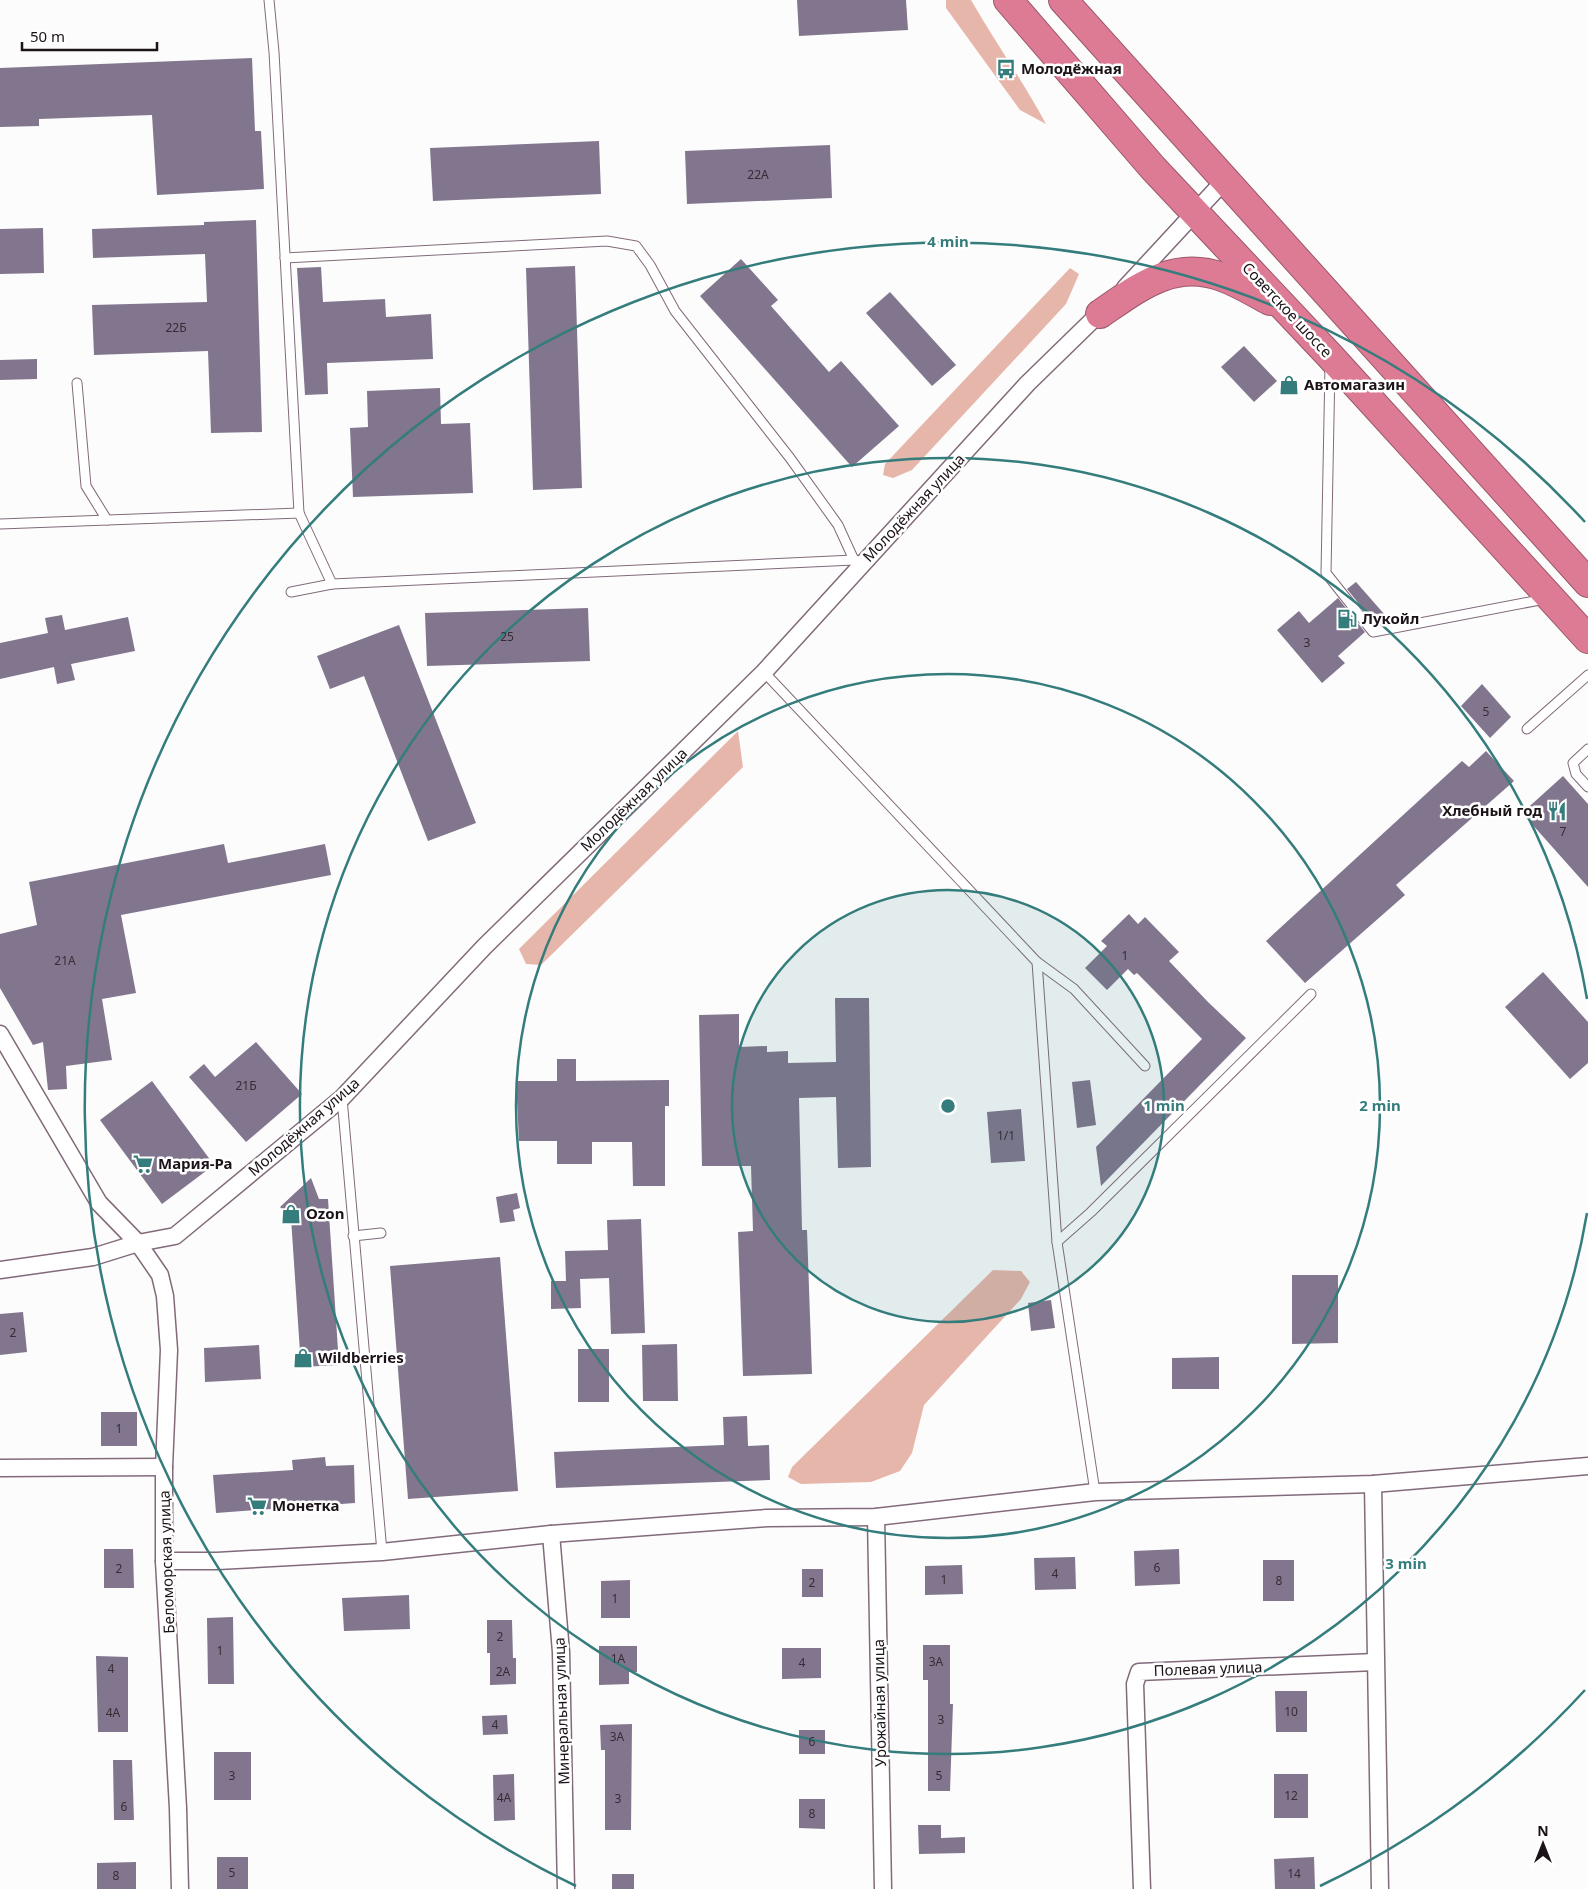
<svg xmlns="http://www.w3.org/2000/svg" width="1588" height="1889" viewBox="0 0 1588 1889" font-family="'Noto Sans',sans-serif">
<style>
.forest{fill:#e7b6aa}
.building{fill:#82768e}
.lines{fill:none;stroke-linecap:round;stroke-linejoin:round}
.lane-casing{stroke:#826a7b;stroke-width:11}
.street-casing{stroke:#826a7b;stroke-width:19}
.highway-casing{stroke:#9a5769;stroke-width:30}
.lane{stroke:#fff;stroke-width:9}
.street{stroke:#fff;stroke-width:16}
.highway{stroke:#de7b94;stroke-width:28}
.ring{fill:none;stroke:#347d7c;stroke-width:2.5}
.labels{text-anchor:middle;stroke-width:5;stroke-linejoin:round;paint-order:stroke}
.number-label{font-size:12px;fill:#362c36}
.poi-label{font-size:15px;font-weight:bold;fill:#1c1319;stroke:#fff;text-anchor:start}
.street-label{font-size:15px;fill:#1c1319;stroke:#fff}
.centre{fill:#347d7c;stroke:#fff;stroke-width:2.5}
.ring-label{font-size:15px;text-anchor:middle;font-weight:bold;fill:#347d7c;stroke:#fff;stroke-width:5;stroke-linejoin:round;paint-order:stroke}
</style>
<rect width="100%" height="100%" fill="#fcfcfc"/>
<g class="forest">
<path d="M946,0h25c24,42 52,81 75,124l-26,-14 -74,-102z"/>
<polygon points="1070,268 1079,274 1066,304 912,470 893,478 883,475 885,464"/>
<polygon points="738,731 743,767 541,965 526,964 519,949"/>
<polygon points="993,1270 1021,1271 1030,1282 1021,1299 924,1405 912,1453 900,1471 871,1482 801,1484 788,1477 792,1467"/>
</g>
<g class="building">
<polygon points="797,0 906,0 908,30 799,36"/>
<polygon points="252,58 255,131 261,131 264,189 157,195 152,115 39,119 39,126 0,127 0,68"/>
<polygon points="599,141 601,194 433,201 430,148"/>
<polygon points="830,145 832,198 687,204 685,151"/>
<polygon points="256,220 262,432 211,433 208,351 94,355 92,305 207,302 205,254 93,258 92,229 204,225 204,222"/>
<polygon points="43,228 44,273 0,274 0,229"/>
<polygon points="741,259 778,300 771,306 829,372 841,361 899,426 852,467 700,296"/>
<polygon points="575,266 582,488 533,490 526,268"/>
<polygon points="321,267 323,302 385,299 386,317 431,314 433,359 327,363 328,394 305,395 297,268"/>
<polygon points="890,292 956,365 932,386 866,313"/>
<polygon points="1244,346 1277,381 1254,402 1221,367"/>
<polygon points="37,359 37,379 0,380 0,360"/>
<polygon points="440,388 441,424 470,423 473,493 353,497 350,428 368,427 367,391"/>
<polygon points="1356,582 1385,615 1375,624 1347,589"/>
<polygon points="1338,598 1365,632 1338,656 1345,663 1322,683 1277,630 1299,611 1309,623"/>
<polygon points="588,608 590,661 427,666 425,613"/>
<polygon points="62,615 65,630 128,617 135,651 71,664 75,680 57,684 54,667 0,679 0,643 48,633 45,618"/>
<polygon points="399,625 476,823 428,841 364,676 330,689 317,656"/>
<polygon points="1482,684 1511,717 1490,738 1461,706"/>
<polygon points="1486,751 1514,781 1396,885 1405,895 1305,983 1266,941 1462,761 1469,767"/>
<polygon points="1563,776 1588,804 1588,887 1522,813"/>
<polygon points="224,844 228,863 325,844 331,875 121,915 136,993 102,999 112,1060 66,1066 67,1089 48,1090 43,1042 33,1045 0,988 0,934 37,925 29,882"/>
<polygon points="1129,914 1138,924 1145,917 1179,952 1169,961 1208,1002 1246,1038 1101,1186 1096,1147 1202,1039 1137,973 1134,975 1128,969 1107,990 1085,968 1107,946 1101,941"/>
<polygon points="1543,972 1588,1022 1588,1063 1570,1079 1505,1007"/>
<polygon points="835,998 869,998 871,1167 838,1168 836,1097 799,1098 802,1230 807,1230 812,1374 743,1376 738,1232 753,1231 751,1166 702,1166 699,1015 739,1014 739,1047 767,1046 767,1052 788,1051 788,1063 836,1062"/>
<polygon points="256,1042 302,1094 246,1142 189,1077 204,1064 215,1077"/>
<polygon points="557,1059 576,1059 576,1081 669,1080 669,1106 665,1106 665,1186 633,1186 632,1142 592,1142 592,1164 557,1164 557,1141 519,1141 516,1081 557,1081"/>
<polygon points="1090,1080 1096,1125 1077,1128 1072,1082"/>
<polygon points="152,1081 214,1165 162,1204 100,1120"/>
<polygon points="1021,1109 1025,1161 991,1163 987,1112"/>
<polygon points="311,1178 319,1199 328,1199 339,1365 301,1367 291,1218 280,1207"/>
<polygon points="517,1193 520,1208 513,1210 515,1221 500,1223 496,1197"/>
<polygon points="641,1219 645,1333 611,1334 609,1278 580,1279 581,1308 551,1309 551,1281 566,1281 565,1251 608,1250 607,1220"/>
<polygon points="500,1257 518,1491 408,1499 390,1266"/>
<polygon points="1292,1275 1338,1275 1338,1343 1292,1344"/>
<polygon points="1051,1300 1055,1328 1031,1331 1028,1303"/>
<polygon points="23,1312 27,1352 0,1355 0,1314"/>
<polygon points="677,1344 678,1401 643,1401 642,1345"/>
<polygon points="259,1345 261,1379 205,1382 204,1348"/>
<rect x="578" y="1349" width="31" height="53"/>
<polygon points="1219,1357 1219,1389 1172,1389 1172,1358"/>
<rect x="101" y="1412" width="36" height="34"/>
<polygon points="747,1416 748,1446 769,1445 770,1480 556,1488 554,1452 724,1445 723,1417"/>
<polygon points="325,1457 326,1466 354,1465 355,1503 216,1513 213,1475 293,1470 292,1460"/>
<polygon points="104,1549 133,1549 134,1588 104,1588"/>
<polygon points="1179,1549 1180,1584 1135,1586 1134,1551"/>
<polygon points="1075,1557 1076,1589 1035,1590 1034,1558"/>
<rect x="1263" y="1560" width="31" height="41"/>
<polygon points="962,1565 963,1594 925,1595 925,1566"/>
<rect x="802" y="1569" width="21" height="28"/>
<polygon points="630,1580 630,1618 601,1618 601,1581"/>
<polygon points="409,1595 410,1629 344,1631 342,1598"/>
<polygon points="233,1617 234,1684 208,1684 207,1618"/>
<polygon points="487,1620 512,1620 513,1658 516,1658 516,1684 490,1685 490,1653 487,1653"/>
<polygon points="923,1645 950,1645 950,1704 953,1704 950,1791 928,1791 928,1680 923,1680"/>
<polygon points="599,1646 637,1646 637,1672 629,1672 629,1684 599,1685"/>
<polygon points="782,1648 821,1648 821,1678 782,1679"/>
<polygon points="96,1656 128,1657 128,1732 98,1732"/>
<polygon points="1275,1691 1307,1691 1307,1732 1276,1732"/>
<polygon points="507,1715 508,1734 483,1735 482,1716"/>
<polygon points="632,1724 631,1830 605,1830 605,1750 601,1750 600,1725"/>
<rect x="799" y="1730" width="26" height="24"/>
<rect x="214" y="1752" width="37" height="48"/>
<polygon points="113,1760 132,1760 134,1820 114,1820"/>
<polygon points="514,1774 515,1820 494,1821 493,1775"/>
<rect x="1274" y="1774" width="34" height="44"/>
<polygon points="799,1799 825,1799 825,1829 799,1828"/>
<polygon points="918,1825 941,1825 941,1838 965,1837 965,1853 919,1854"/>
<rect x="217" y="1857" width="31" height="32"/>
<polygon points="1314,1857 1315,1889 1275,1889 1274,1859"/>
<polygon points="136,1862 136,1889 97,1889 97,1863"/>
<rect x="612" y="1874" width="22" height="15"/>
</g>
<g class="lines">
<defs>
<g id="lane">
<polyline points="269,0 274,52 299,513"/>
<polyline points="285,258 607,241 636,246 650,265 675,311 790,458 838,525 854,560"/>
<polyline points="1330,366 1326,573 1373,632 1545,599"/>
<polyline points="77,383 86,486 107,520"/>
<polyline points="0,524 299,513 332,584 854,560 864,562"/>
<polyline points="291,592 332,584"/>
<polyline points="764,672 1037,962 1057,1242 1095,1492"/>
<polyline points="1527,729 1588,675"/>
<polyline points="1588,749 1573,763 1576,774 1588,787"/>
<polyline points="1037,962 1074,989 1145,1066"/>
<polyline points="342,1098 382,1552"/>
<polyline points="353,1236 381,1233"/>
<polyline points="1057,1242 1091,1212 1311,994"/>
</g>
<g id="street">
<polyline points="1125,288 1224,181"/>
<polyline points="0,1034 99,1203 138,1243 160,1275 165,1296 169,1350 164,1467 164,1561 178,1808 180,1889"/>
<polyline points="0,1270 93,1257 138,1243 175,1236 342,1098 484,947 764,672 1027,384 1106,307"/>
<polyline points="0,1468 164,1467"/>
<polyline points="1373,1484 1380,1889"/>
<polyline points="876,1517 883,1889"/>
<polyline points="551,1534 561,1652 566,1889"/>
<polyline points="164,1561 217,1561 382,1552 551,1534 767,1518 876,1517 1095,1492 1373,1484 1588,1466"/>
<polyline points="1142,1889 1135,1684 1139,1672 1375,1662"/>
</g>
<g id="highway">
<polyline points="1008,0 1153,168 1330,356 1588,639"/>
<polyline points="1063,0 1588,583"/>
<path d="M1100,314c38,-26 73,-55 122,-37 17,6 33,16 48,24"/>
</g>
</defs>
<use href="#lane" class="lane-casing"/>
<use href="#street" class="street-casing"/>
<use href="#highway" class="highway-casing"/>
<use href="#lane" class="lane"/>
<use href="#street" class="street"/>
<use href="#highway" class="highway"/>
</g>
<circle cx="948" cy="1106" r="216" fill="#347d7c" fill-opacity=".12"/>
<g class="ring">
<circle cx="948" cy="1106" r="216"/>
<circle cx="948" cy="1106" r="432"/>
<path d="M1587 1213A648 648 0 1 1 1587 999"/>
<path d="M1585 1690A864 864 0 0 1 1320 1886M576 1886A864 864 0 1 1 1585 522"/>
</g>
<defs>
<symbol id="bus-bare" viewBox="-9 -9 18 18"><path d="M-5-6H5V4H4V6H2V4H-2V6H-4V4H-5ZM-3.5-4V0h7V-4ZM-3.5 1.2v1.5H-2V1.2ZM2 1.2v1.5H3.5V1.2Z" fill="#347d7c" stroke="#fff" stroke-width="2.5" paint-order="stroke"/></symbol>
<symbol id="shop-bare" viewBox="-9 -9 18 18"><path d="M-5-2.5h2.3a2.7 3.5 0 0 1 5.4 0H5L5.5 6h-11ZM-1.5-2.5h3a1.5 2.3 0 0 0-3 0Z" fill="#347d7c" stroke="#fff" stroke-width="2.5" paint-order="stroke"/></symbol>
<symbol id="fuel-bare" viewBox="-9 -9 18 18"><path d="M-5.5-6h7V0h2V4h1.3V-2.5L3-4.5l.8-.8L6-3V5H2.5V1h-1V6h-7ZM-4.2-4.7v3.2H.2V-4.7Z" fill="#347d7c" stroke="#fff" stroke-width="2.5" paint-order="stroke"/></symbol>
<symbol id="restaurant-bare" viewBox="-9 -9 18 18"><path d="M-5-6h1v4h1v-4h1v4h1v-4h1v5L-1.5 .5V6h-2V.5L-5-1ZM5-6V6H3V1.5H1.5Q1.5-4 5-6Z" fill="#347d7c" stroke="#fff" stroke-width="2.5" paint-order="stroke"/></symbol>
<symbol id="supermarket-bare" viewBox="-9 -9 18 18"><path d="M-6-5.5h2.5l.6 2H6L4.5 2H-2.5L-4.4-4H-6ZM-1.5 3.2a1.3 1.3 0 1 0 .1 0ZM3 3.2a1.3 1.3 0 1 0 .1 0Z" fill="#347d7c" stroke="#fff" stroke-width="2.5" paint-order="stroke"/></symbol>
</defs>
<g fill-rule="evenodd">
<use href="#bus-bare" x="992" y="55" width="28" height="28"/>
<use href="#shop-bare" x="1275" y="371" width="28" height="28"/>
<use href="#fuel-bare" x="1333" y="605" width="28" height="28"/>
<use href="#restaurant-bare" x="1543" y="797" width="28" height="28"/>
<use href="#supermarket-bare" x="129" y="1150" width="28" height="28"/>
<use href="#shop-bare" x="277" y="1200" width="28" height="28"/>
<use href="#shop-bare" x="289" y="1344" width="28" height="28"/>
<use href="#supermarket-bare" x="243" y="1492" width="28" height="28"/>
</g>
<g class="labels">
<g class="number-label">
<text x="758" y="179">22А</text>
<text x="176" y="332">22Б</text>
<text x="507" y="641">25</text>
<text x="1307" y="647">3</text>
<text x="1486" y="716">5</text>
<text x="1563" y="836">7</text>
<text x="1125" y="960">1</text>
<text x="65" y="965">21А</text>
<text x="246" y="1090">21Б</text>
<text x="1006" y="1140">1/1</text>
<text x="13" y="1337">2</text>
<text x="119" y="1433">1</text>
<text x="1157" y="1572">6</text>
<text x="119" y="1573">2</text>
<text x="1055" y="1578">4</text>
<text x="944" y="1584">1</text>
<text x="1279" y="1585">8</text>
<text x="812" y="1587">2</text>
<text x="615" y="1603">1</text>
<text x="500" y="1641">2</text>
<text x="220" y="1655">1</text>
<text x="618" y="1663">1А</text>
<text x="936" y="1666">3А</text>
<text x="802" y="1667">4</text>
<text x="111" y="1673">4</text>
<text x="503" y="1676">2А</text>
<text x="1291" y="1716">10</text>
<text x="113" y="1717">4А</text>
<text x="941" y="1724">3</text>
<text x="495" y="1729">4</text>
<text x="617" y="1741">3А</text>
<text x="812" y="1746">6</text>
<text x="232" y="1780">3</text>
<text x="939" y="1780">5</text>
<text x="1291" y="1800">12</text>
<text x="504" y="1802">4А</text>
<text x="618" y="1803">3</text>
<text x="124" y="1811">6</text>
<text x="812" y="1818">8</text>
<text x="232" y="1877">5</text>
<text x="1294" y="1878">14</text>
<text x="116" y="1880">8</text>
</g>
<g class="poi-label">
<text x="1021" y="74">Молодёжная</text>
<text x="1304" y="390">Автомагазин</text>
<text x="1362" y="624">Лукойл</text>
<text x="1542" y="816" text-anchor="end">Хлебный год</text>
<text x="158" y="1169">Мария-Ра</text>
<text x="306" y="1219">Ozon</text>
<text x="318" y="1363">Wildberries</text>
<text x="272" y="1511">Монетка</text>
</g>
<g class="street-label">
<text transform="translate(1287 310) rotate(47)" y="5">Советское шоссе</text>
<text transform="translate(914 508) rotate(-47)" y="5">Молодёжная улица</text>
<text transform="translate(634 800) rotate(-44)" y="5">Молодёжная улица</text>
<text transform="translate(304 1127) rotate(-41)" y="5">Молодёжная улица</text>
<text transform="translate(167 1562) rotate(-92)" y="5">Беломорская улица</text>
<text transform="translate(1208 1669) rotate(-2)" y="5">Полевая улица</text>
<text transform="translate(880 1703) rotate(-91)" y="5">Урожайная улица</text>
<text transform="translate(562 1711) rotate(-92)" y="5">Минеральная улица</text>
</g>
</g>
<circle cx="948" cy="1106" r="8" class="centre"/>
<g class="ring-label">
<text x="948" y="247">4 min</text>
<text x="1164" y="1111">1 min</text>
<text x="1380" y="1111">2 min</text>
<text x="1406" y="1569">3 min</text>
</g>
<g transform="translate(1543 1844)" stroke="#ffffff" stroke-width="4" paint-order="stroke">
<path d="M0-4L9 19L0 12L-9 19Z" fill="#1c1319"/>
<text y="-8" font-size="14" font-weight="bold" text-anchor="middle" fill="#1c1319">N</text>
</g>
<path d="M22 42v8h135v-8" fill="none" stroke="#1c1319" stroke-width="2.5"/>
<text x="30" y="42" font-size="15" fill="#1c1319" stroke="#ffffff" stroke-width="4" paint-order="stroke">50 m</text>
</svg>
